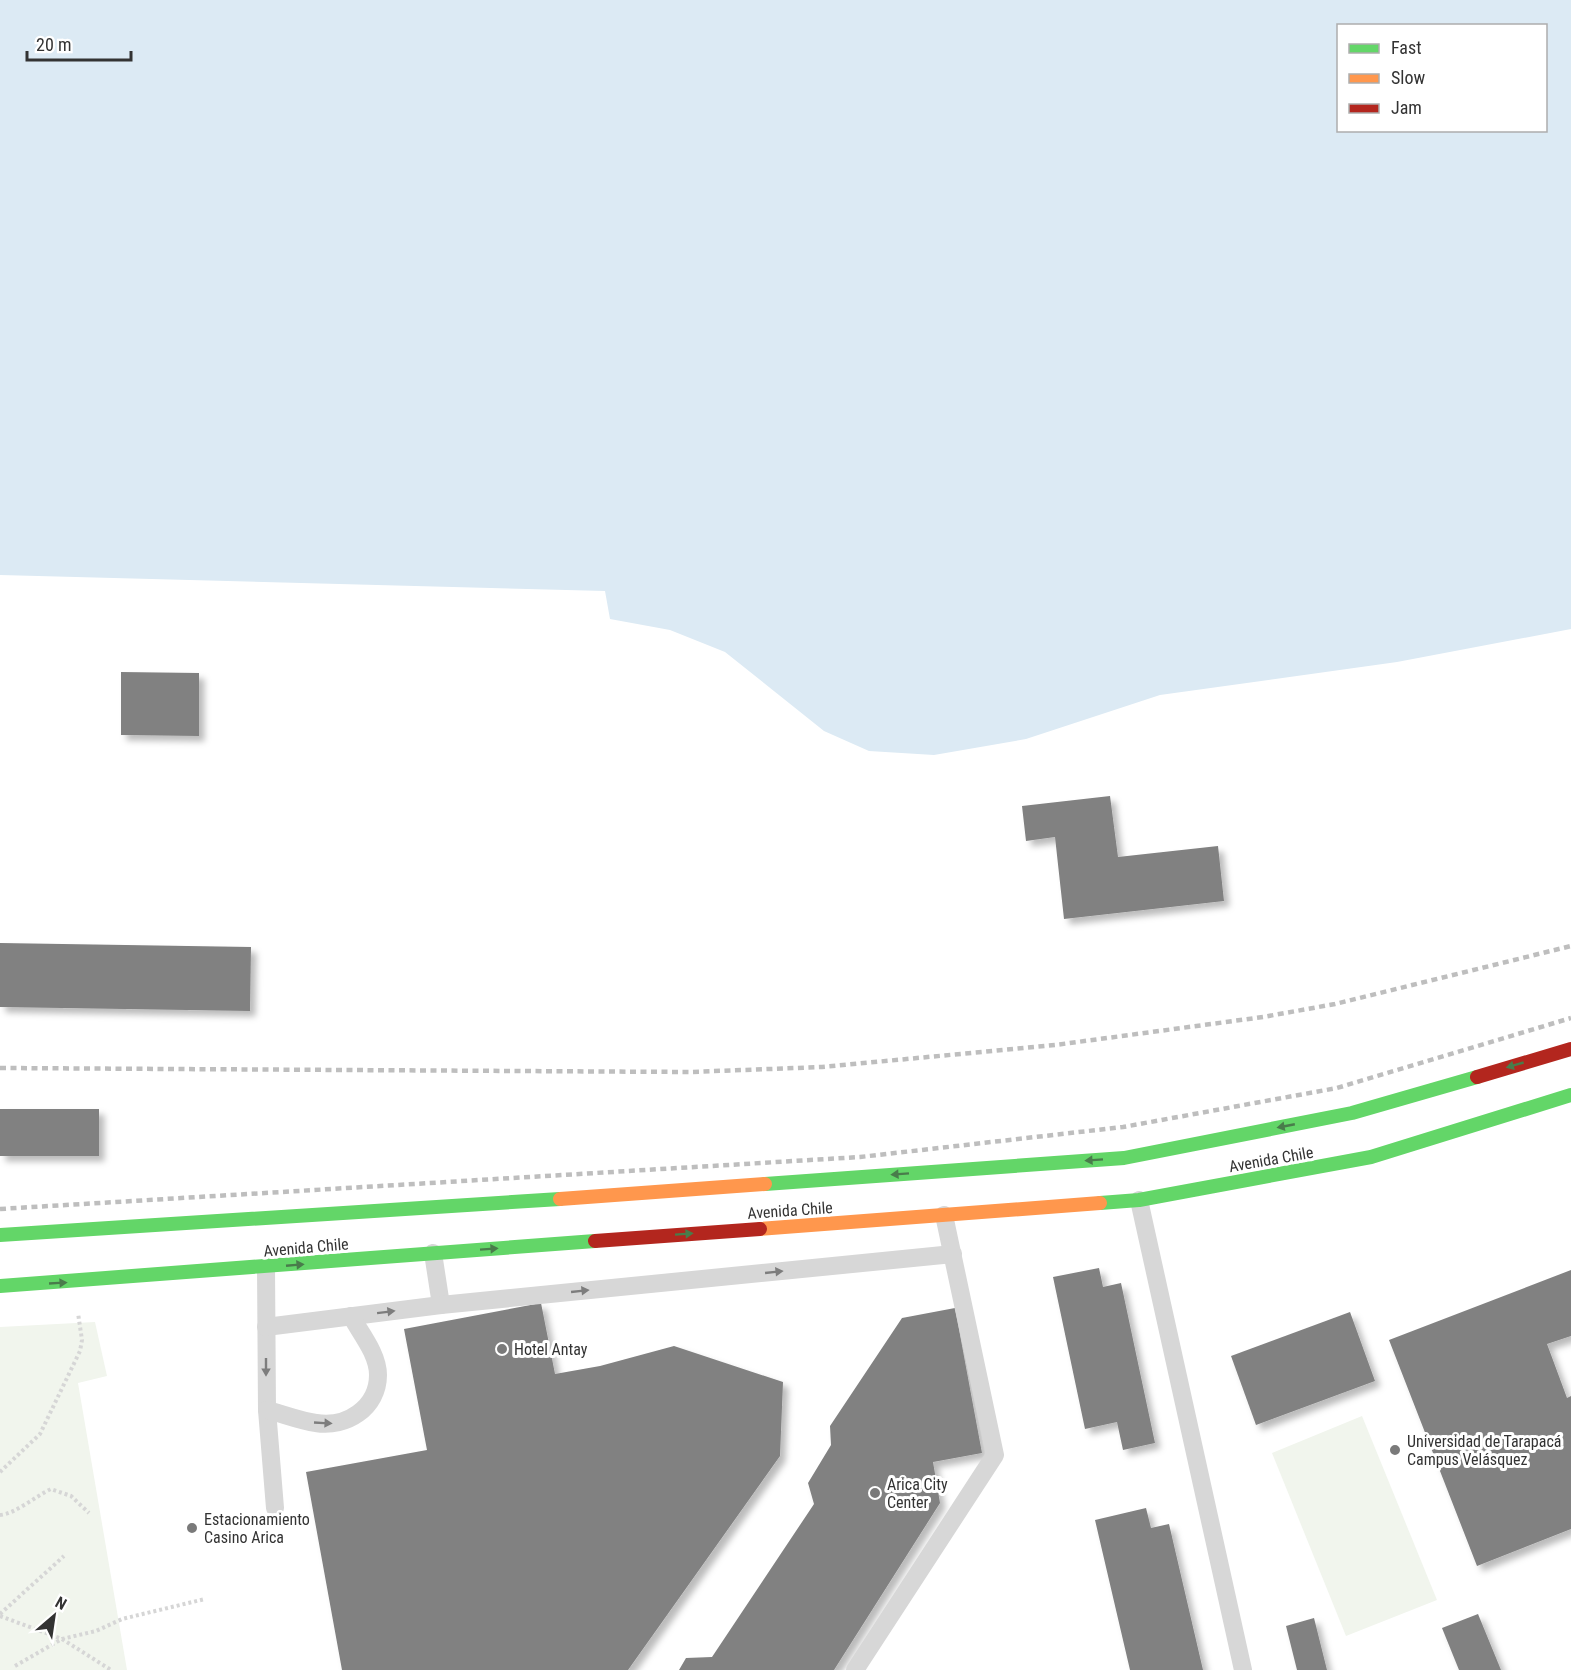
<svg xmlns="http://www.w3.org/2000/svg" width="1571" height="1670" viewBox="0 0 1571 1670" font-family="'Roboto Condensed',sans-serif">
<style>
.green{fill:#f1f5ed}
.water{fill:#dceaf4;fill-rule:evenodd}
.building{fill:#818181;filter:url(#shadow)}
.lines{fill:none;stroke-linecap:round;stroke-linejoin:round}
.path{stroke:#d6d6d6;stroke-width:4;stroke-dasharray:3 3;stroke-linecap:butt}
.lane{stroke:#d7d7d7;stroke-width:18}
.fast{stroke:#63d668;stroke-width:14}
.slow{stroke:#ff974d;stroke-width:14}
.jam{stroke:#b3261e;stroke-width:14}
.rail{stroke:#bebebe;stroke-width:4.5;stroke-dasharray:6 4.5;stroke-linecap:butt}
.oneway{fill:#497c4b}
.oneway2{fill:#7d7d7d}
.poi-dot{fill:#7a7a7a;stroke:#fff;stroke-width:2}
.labels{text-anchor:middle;stroke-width:6;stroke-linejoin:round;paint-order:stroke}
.street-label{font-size:16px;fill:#333;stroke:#fff}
.poi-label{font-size:16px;fill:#333;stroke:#fff;text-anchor:start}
</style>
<defs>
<filter id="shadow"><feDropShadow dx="5.5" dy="5.5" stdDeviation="3" flood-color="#0004"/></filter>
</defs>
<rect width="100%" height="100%" fill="#fff"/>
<g class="green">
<polygon points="95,1322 107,1376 78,1383 127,1670 0,1670 0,1327"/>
<polygon points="1362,1416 1437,1600 1346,1636 1272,1453"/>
</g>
<path class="water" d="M0,0h1571v629l-174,33 -237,33 -134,44 -92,16 -65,-4 -45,-20 -99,-79 -55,-22 -60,-11 -5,-28 -605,-16zM1338,26h208v104h-208z"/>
<g class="building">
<polygon points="121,672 199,673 199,736 121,735"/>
<polygon points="1110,796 1118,857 1218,846 1224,901 1064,919 1055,837 1026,841 1022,806"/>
<polygon points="0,943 251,947 250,1011 0,1007"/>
<rect x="0" y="1109" width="99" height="47"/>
<polygon points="1099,1268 1103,1287 1121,1283 1155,1443 1123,1450 1117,1422 1085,1429 1053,1277"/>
<polygon points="1571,1270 1571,1336 1547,1344 1567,1398 1571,1396 1571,1529 1477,1566 1389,1340"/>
<polygon points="541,1303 555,1374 600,1366 674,1346 783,1382 780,1456 628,1670 342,1670 306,1472 427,1450 404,1329"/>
<polygon points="955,1308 982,1453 933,1462 940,1503 834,1670 679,1670 686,1658 712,1657 814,1504 808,1483 831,1445 830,1426 902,1318"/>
<polygon points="1350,1312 1375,1381 1256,1425 1231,1356"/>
<polygon points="1146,1508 1151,1528 1169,1524 1203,1670 1130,1670 1095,1520"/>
<polygon points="1478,1614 1501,1670 1459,1670 1442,1628"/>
<polygon points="1314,1618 1327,1670 1297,1670 1286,1626"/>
</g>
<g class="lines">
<g class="path">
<polyline points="0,1472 40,1434 80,1351 82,1340 78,1313"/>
<path d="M0,1515c15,-1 36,-19 51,-26l20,7 18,17"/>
<polyline points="0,1614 64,1556"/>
<polyline points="0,1616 62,1639 111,1670"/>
<polyline points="15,1666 62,1639 96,1631 122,1619 205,1599"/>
</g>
<g class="lane">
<polyline points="1139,1200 1243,1670"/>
<polyline points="433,1253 441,1305"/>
<polyline points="266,1267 267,1410 275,1508"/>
<polyline points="266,1327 441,1305 953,1254"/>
<path d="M267,1410c16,4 33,11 49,13 30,5 62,-15 62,-48 0,-21 -17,-41 -27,-59"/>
<polyline points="855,1670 995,1455 944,1215"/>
</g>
<g class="fast">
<polyline points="765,1184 1124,1158 1352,1113 1477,1077"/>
<polyline points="1100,1203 1139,1200 1371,1157 1571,1095"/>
<polyline points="0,1235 560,1199"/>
<polyline points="0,1286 595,1241"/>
</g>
<g class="slow">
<polyline points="560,1199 765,1184"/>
<polyline points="760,1229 1100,1203"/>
</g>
<g class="jam">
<polyline points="1477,1077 1571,1049"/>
<polyline points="595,1241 760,1229"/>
</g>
<g class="rail">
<polyline points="0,1068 690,1072 822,1067 1055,1045 1263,1017 1335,1004 1571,946"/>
<polyline points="0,1209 860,1157 1123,1127 1337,1088 1571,1018"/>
</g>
</g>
<defs><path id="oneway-solid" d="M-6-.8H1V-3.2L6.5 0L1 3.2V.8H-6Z" transform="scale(1.5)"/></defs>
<g class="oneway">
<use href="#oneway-solid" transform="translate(1515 1065) rotate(164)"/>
<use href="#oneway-solid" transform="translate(1286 1126) rotate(169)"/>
<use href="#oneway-solid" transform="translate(1094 1160) rotate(176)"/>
<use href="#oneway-solid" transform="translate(900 1174) rotate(176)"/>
<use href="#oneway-solid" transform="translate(684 1234) rotate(-4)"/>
<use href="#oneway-solid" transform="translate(489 1249) rotate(-4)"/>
<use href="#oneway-solid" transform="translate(295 1265) rotate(-5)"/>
<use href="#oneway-solid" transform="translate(58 1283) rotate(-3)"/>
</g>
<g class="oneway2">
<use href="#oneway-solid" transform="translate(774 1272) rotate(-6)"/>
<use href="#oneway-solid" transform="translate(580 1291) rotate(-6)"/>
<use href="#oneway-solid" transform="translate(386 1312) rotate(-7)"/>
<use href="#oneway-solid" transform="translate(266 1367) rotate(90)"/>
<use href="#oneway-solid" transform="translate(323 1423) rotate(3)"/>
</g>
<g class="poi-dot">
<circle cx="502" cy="1349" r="6"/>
<circle cx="1395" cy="1450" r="6"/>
<circle cx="875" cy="1493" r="6"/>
<circle cx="192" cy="1528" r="6"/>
</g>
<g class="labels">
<g class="street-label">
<text transform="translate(1271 1159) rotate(-10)" y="6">Avenida Chile</text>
<text transform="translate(790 1210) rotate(-4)" y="6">Avenida Chile</text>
<text transform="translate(306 1247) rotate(-5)" y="6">Avenida Chile</text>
</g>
<g class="poi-label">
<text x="514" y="1355">Hotel Antay</text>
<text x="1407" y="1447">Universidad de Tarapacá<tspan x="1407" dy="18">Campus Velásquez</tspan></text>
<text x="887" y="1490">Arica City<tspan x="887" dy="18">Center</tspan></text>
<text x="204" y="1525">Estacionamiento<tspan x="204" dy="18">Casino Arica</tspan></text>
</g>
</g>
<rect x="1337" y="24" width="210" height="108" fill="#ffffff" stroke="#adadad" stroke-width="1.5"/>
<rect x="1349" y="44" width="30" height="9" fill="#63d668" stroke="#adadad" stroke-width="1.5"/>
<text x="1391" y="54" font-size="18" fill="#333333">Fast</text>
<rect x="1349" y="74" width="30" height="9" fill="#ff974d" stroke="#adadad" stroke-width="1.5"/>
<text x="1391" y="84" font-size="18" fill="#333333">Slow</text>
<rect x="1349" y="104" width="30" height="9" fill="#b3261e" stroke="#adadad" stroke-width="1.5"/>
<text x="1391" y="114" font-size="18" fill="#333333">Jam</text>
<g transform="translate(54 1616) rotate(29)" stroke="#ffffff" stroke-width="4.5" paint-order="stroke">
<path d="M0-4.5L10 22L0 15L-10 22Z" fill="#333333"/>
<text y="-9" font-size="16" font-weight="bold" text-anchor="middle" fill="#333333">N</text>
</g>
<path d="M27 51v9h104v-9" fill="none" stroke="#333333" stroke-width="3"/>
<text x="36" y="51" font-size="18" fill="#333333" stroke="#ffffff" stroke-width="4.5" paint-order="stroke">20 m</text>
</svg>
